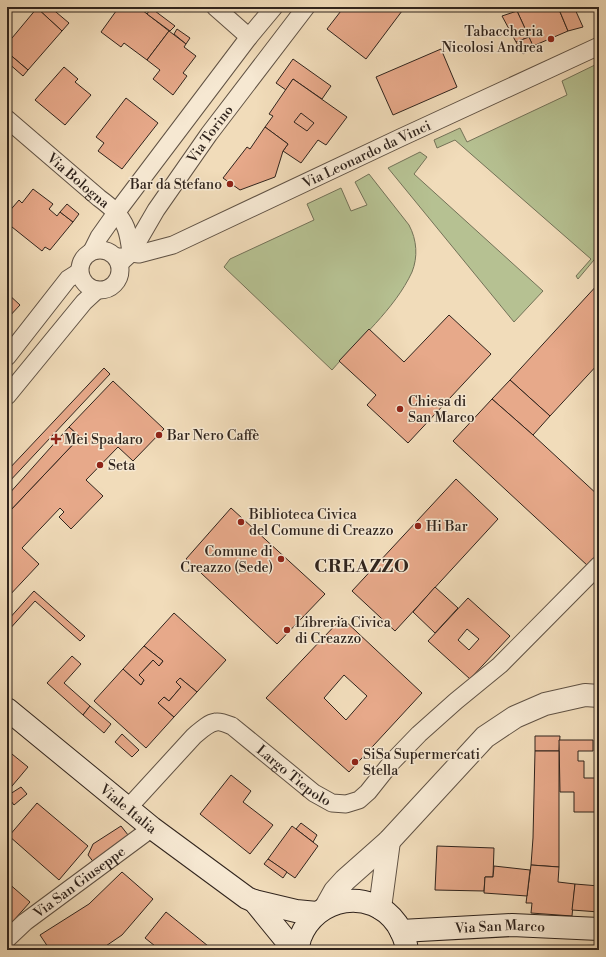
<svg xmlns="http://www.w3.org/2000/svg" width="606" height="957" viewBox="0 0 606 957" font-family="'Libre Bodoni',serif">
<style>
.green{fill:#b6c192;stroke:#737258}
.building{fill:#e7a98a;stroke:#30241d;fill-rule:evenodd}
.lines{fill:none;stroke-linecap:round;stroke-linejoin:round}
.service-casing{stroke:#605244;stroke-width:11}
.minor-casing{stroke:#605244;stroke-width:19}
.tertiary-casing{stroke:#605244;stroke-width:24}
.secondary-casing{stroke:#30241d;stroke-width:24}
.service{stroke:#f6e8d2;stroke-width:9}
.minor{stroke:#f6e8d2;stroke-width:17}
.tertiary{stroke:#f6e8d2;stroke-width:22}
.secondary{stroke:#f6e8d2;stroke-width:22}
.poi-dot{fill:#8f2418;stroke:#f6e8d2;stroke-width:1.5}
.labels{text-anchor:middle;stroke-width:3;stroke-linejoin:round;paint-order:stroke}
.poi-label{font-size:14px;fill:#30241d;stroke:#f6e8d2;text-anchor:start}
.street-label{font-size:14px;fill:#30241d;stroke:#f6e8d2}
.district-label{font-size:18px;font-weight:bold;letter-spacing:1px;fill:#30241d;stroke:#f6e8d2}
</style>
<rect width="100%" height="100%" fill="#f1dcba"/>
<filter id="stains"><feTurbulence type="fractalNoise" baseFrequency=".005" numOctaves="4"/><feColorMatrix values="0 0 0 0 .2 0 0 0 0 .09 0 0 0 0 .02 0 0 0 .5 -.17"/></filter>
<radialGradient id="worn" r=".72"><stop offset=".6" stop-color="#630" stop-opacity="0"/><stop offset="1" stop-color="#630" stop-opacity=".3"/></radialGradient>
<g class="green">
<polygon points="599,63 599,254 578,279 576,276 591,259 455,140 437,148 434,140 460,128 467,142 567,95 562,81"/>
<polygon points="420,152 427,157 414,174 543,291 514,322 388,168"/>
<path d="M369,174l40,51c8,15 9,32 3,47 -17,37 -54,68 -80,98l-108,-103 6,-8 84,-39 -7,-16 34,-16 10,23 16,-6 -12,-23z"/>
<polygon points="599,945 599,950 524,950 546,947"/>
</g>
<g class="building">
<polygon points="38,7 50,7 69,23 62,31 37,8"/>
<polygon points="119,7 145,7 142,10 169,31 147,60 124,43 121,47 101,32"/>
<polygon points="344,7 405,7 366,59 327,29"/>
<polygon points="528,7 558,7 568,31 533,46 517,11"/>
<polygon points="558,7 574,7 583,27 568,31"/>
<polygon points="37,8 62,31 28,70 7,52 7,44"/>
<polygon points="151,8 175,26 170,31 147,14"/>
<polygon points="517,11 529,37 516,42 502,16"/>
<polygon points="177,29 190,38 186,44 174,34"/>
<polygon points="169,31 186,44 184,47 196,56 183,73 187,76 173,95 153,79 160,70 147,60"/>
<polygon points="529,37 533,46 523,54 516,42"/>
<polygon points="441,49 457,87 393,115 376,77"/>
<polygon points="8,53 28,70 23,76 7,62 7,55"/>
<polygon points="293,59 331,86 322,99 293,79 286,90 276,83"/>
<polygon points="64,67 78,79 75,82 91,95 65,125 35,100"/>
<polygon points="293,79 347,117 326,145 318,140 301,163 283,151 288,144 265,127 273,116 269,114"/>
<polygon points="126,98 158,123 122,169 98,151 104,143 96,137"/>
<polygon points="301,113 314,123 307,131 294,122"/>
<polygon points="265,127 288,144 283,151 275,177 240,190 223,178 247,147 250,149"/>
<polygon points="33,189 53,204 49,209 57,216 60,212 73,222 50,250 45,247 42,251 7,223 7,214 19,200 22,203"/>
<polygon points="67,204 79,214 73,222 60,212"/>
<polygon points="599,283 599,363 550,416 510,380"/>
<polygon points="7,293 20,305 7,319"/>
<polygon points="449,315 491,354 408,443 367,405 376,395 339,361 369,329 404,362"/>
<polygon points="104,368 110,374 7,484 7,471"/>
<polygon points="510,380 550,416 533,435 492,399"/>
<polygon points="113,381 164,429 133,461 118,447 86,480 103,496 71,529 59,517 64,512 60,508 22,548 39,564 7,598 7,514 80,437 69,427"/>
<polygon points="492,399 533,435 599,496 599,553 588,566 453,441"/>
<polygon points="69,427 80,437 7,514 7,496"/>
<polygon points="456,479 498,519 395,631 352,591"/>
<polygon points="231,508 325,594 277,644 186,559"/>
<polygon points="435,587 458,608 435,633 413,612"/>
<polygon points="34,591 85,636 80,641 35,601 7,632 7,621"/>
<path d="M468,598l42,38 -40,43 -42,-38zM467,629l12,10 -10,11 -11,-10z"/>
<polygon points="174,613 226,660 197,692 180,678 176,682 181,687 169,701 164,697 158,703 174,717 146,748 94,701 123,669 141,685 144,680 139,675 153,660 159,666 163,661 144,646"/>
<path d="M342,618l80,75 -73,79 -83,-74zM344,675l23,21 -21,24 -22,-22z"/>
<polygon points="144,646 163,661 159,666 153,660 139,675 144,680 141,685 123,669"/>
<polygon points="72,656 81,664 64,683 90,706 83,715 47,683"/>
<polygon points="180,678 197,692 174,717 158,703 164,697 169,701 181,687 176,682"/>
<polygon points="90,706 111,724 104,733 83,715"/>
<polygon points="122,734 139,750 132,757 115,742"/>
<polygon points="535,736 560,736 559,751 535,751"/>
<polygon points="559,740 593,740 593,751 578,751 578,761 584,761 584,778 596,778 596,812 574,812 574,792 560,792"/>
<polygon points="7,750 28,767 7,792"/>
<polygon points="535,751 559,751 559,867 531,865 533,838"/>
<polygon points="231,775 251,791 243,802 273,825 250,854 200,814"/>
<polygon points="21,787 27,794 14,805 7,796"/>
<polygon points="37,803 88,846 59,880 9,836"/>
<polygon points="301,823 317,835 313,842 296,829"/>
<polygon points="121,826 132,840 95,864 88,855 93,844"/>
<polygon points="292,826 318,846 295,878 268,859"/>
<polygon points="437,846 494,848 493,877 485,877 484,891 435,890"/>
<polygon points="268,859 287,872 283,878 264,864"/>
<polygon points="531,865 559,867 558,882 575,884 572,916 531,913 532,903 526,903"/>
<polygon points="494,866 530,870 527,896 484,893 485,877 493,877"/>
<polygon points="122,872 153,899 122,935 100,950 50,950 40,935 89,904"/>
<polygon points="7,882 30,902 7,928"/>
<polygon points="575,884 599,886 599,912 572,910"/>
<polygon points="166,912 213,950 160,950 145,938"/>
</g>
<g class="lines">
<defs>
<polyline id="service" points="112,253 130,253"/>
<g id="minor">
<polyline points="215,7 249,37"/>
<path id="s1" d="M7,119l92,79c11,8 22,17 27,30 3,8 4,17 5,25"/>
<circle cx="100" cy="270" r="20"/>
<polyline points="92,251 99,237 116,213 249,37 274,7"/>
<path id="s2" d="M131,253l8,1 34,-9 229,-108 197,-91"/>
<path id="s3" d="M120,263l11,-10 25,-43 53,-76 97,-127"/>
<polyline points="7,357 68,279 79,272"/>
<polyline points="7,396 84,302 97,290"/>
<path id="s4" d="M128,808l66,-72c6,-5 14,-13 22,-14 4,-1 11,2 16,4l82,67 18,10 14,1 13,-4 9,-8 23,-29 28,-29 37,-33 44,-36 99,-100"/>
<path id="s5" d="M7,939l18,-17 127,-94"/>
</g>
<g id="tertiary">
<polyline points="326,907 335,891 345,880 389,841 485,737 515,717 545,704 585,695 599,696"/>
<polyline points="380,908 389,841"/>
</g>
<g id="secondary">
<path id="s6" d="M7,709l145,119 95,70 7,3 42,10 21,2"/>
<polyline points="254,901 294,950"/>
<path id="s7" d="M401,931l111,-6 87,4"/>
<path d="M298,950c0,-4 1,-8 2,-12 16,-42 71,-51 97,-14 5,8 9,17 10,26"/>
</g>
</defs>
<use href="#service" class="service-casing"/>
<use href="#minor" class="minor-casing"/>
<use href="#tertiary" class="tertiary-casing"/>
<use href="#secondary" class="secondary-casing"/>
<use href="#service" class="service"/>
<use href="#minor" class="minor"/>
<use href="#tertiary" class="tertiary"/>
<use href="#secondary" class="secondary"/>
</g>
<g class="poi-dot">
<circle cx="551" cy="39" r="4"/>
<circle cx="230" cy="184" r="4"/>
<circle cx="400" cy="409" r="4"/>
<circle cx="159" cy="435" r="4"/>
<path d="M54 433h4v4h4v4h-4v4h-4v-4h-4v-4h4z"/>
<circle cx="100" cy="465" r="4"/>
<circle cx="241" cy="522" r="4"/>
<circle cx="418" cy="526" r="4"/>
<circle cx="281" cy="559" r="4"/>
<circle cx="287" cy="630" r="4"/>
<circle cx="355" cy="762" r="4"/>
</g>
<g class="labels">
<g class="poi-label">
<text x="543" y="36" text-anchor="end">Tabaccheria<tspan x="543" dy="16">Nicolosi Andrea</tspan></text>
<text x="222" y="189" text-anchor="end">Bar da Stefano</text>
<text x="408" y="406">Chiesa di<tspan x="408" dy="16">San Marco</tspan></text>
<text x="167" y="440">Bar Nero Caffè</text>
<text x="64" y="444">Mei Spadaro</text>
<text x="108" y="470">Seta</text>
<text x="249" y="519">Biblioteca Civica<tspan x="249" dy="16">del Comune di Creazzo</tspan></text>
<text x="426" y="531">Hi Bar</text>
<text x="273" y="556" text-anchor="end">Comune di<tspan x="273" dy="16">Creazzo (Sede)</tspan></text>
<text x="295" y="627">Libreria Civica<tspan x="295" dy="16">di Creazzo</tspan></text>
<text x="363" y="759">SiSa Supermercati<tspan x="363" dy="16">Stella</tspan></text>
</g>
<g class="street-label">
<text dy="5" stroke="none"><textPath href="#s3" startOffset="158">Via Torino</textPath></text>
<text dy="5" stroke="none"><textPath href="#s2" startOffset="257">Via Leonardo da Vinci</textPath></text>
<text dy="5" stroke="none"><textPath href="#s1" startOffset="94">Via Bologna</textPath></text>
<text dy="5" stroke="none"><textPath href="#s4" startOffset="220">Largo Tiepolo</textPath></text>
<text dy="5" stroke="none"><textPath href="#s6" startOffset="157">Viale Italia</textPath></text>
<text dy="5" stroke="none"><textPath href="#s5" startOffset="92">Via San Giuseppe</textPath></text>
<text dy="5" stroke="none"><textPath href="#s7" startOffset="99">Via San Marco</textPath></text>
</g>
<g class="district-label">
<text x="362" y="572">CREAZZO</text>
</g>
</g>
<rect width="606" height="957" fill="none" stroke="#f1dcba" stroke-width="24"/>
<rect x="8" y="8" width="590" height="941" fill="none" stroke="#30241d" stroke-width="2"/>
<rect x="12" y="12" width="582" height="933" fill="none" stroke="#30241d"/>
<rect width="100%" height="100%" filter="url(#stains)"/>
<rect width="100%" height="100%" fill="url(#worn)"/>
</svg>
